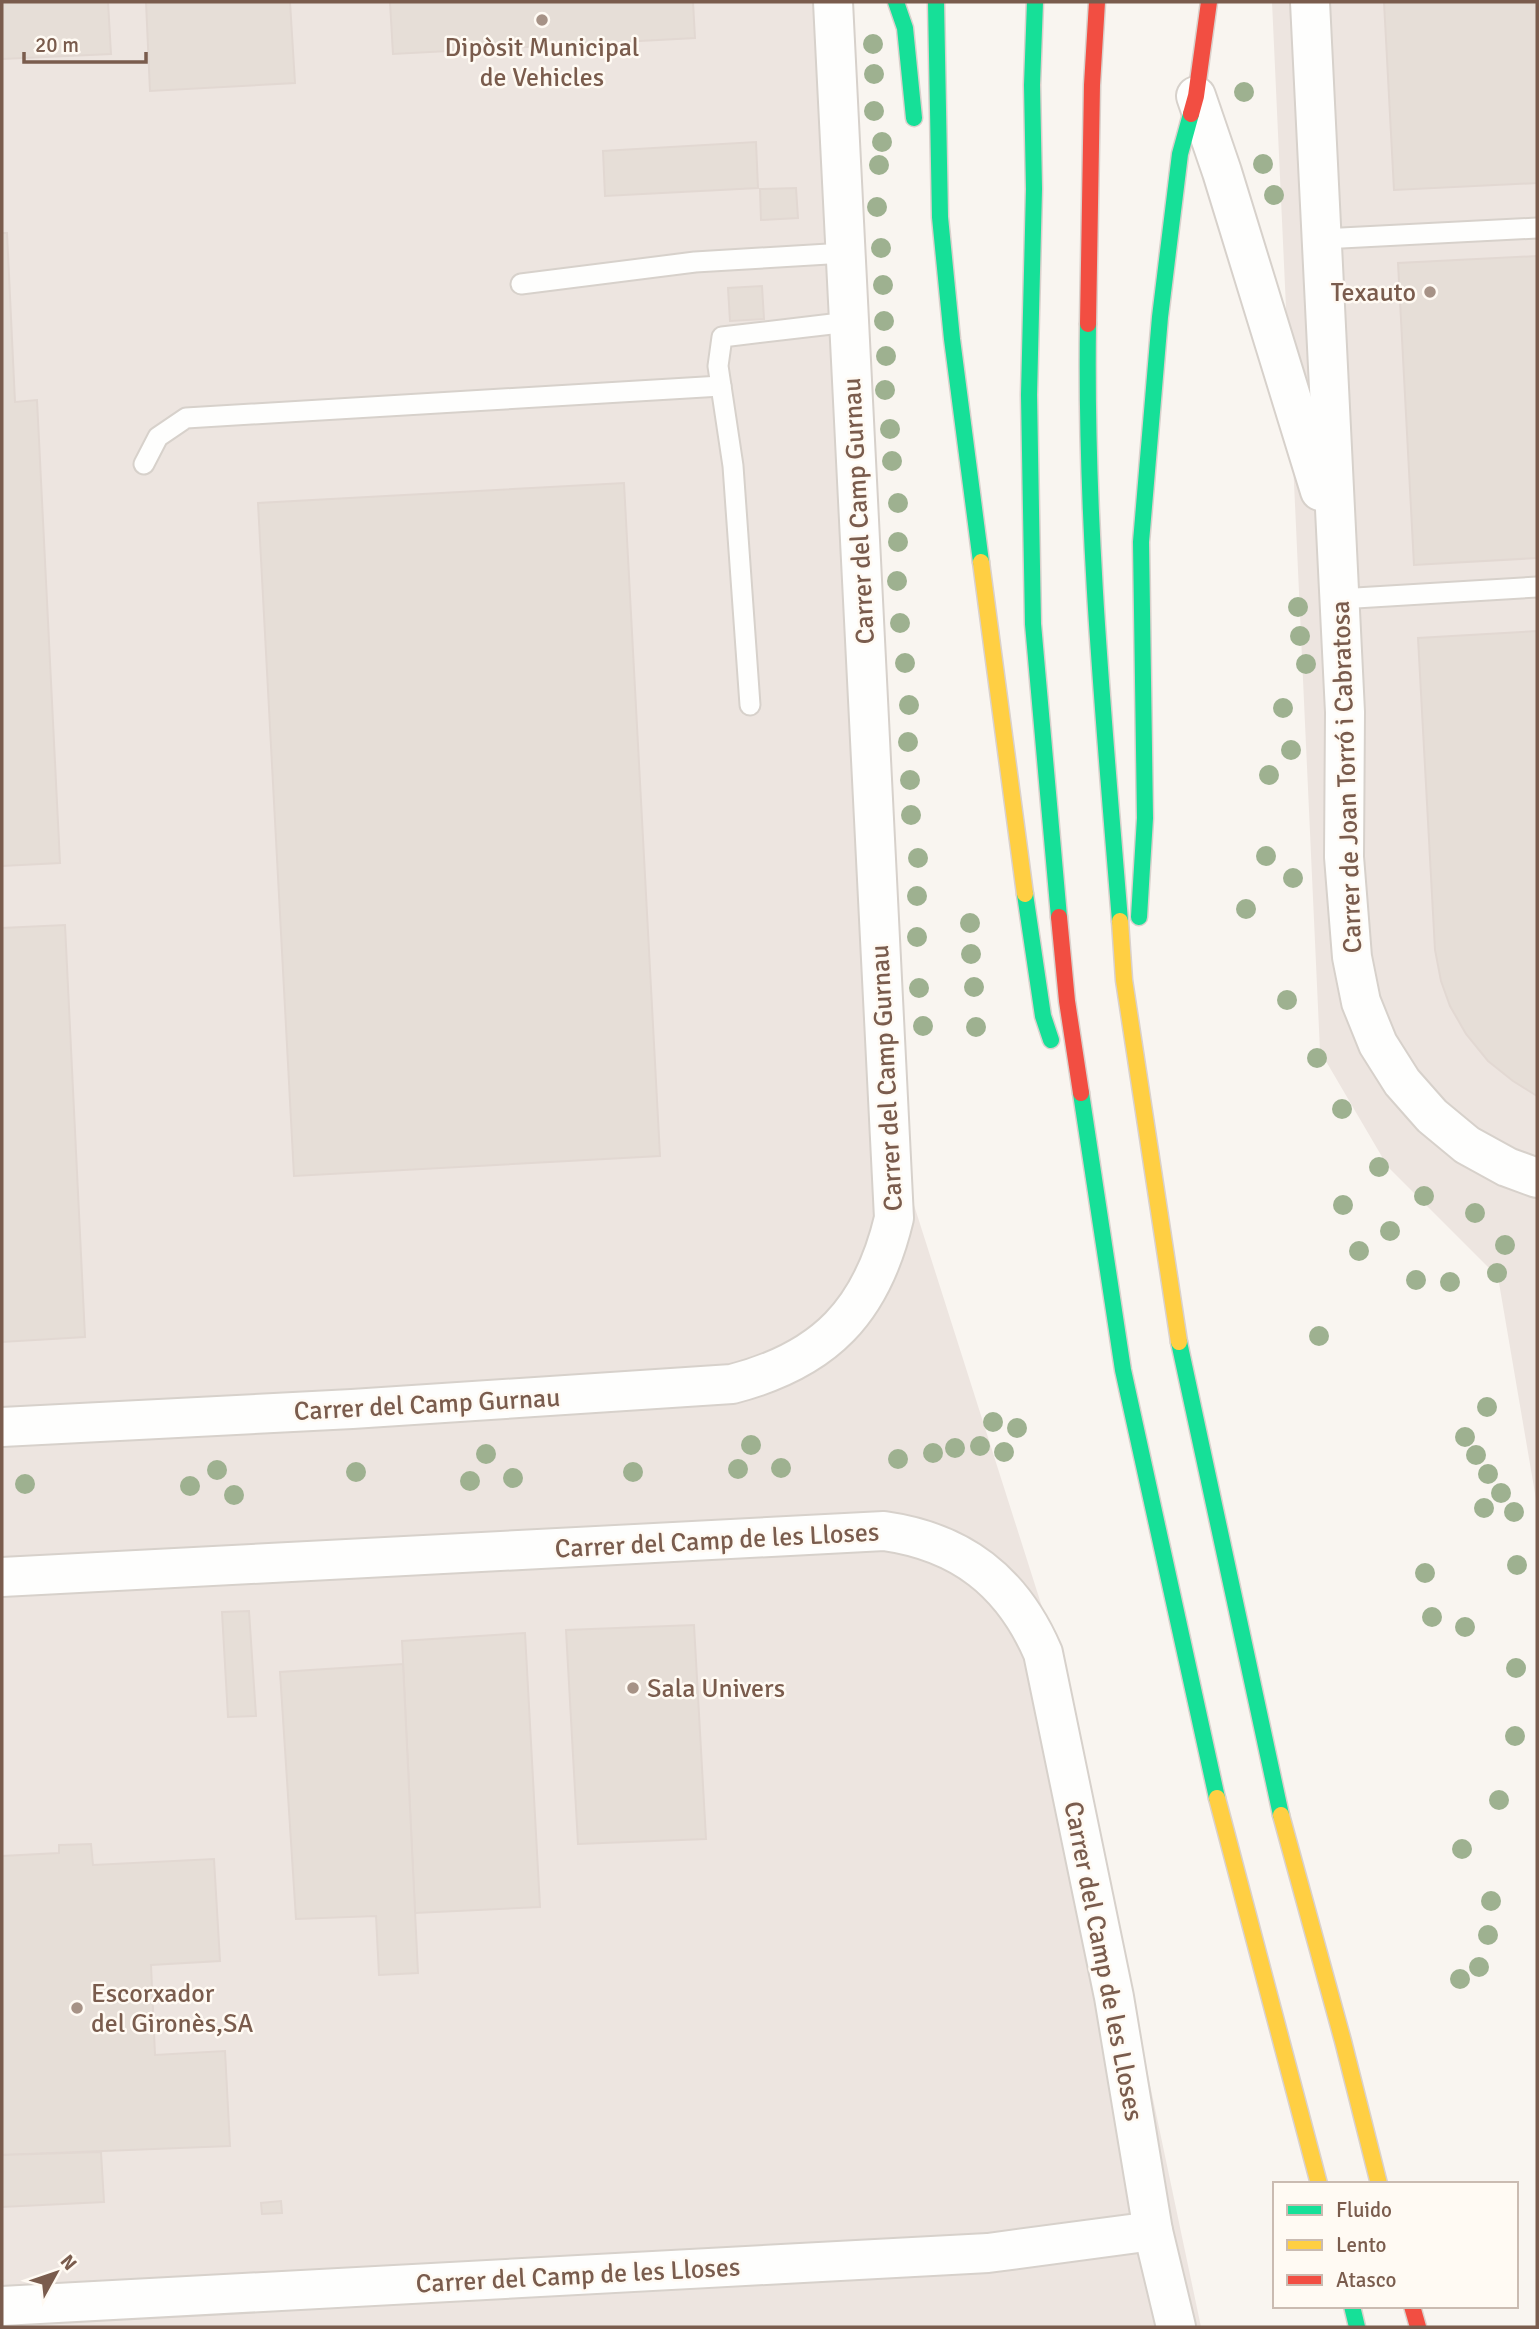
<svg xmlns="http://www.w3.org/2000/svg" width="1539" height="2329" viewBox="0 0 1539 2329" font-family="Signika,sans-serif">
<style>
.industrial{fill:#ede5e0}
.building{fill:#e6ded7;stroke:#e2d8d2;stroke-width:2}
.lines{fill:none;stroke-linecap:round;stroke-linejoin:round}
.lane-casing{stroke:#d7d1cb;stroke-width:23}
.street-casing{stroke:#d7d1cb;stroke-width:42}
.fast-casing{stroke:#dad1cc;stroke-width:19}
.slow-casing{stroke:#dad1cc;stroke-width:19}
.jam-casing{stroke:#dad1cc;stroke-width:19}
.lane{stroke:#fefefd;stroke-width:19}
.street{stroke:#fefefd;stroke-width:38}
.fast{stroke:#16e098;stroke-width:16}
.slow{stroke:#ffcf43;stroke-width:16}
.jam{stroke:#f24e42;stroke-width:16}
.tree{fill:#9eb190}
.poi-dot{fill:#a69286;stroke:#fffaf3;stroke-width:2.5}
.labels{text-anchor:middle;stroke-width:5;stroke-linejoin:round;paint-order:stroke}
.poi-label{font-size:26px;fill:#7a5c4d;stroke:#fffaf3;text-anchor:start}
.street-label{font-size:26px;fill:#7a5c4d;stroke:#fffaf3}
</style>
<rect width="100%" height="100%" fill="#f9f5f0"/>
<g class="industrial">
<polygon points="2,2 835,2 906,1180 1064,1676 1201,2327 2,2327"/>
<polygon points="1272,2 1537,2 1537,1505 1498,1277 1388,1167 1320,1051"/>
</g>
<g class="building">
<polygon points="2,2 108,2 111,54 2,59"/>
<polygon points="146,2 290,2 295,83 150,91"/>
<polygon points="390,2 693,2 695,38 393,54"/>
<polygon points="1384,2 1537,2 1537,183 1394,190"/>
<polygon points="756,142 758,188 605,196 603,151"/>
<polygon points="796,188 798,218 761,220 760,189"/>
<polygon points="2,233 7,233 15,402 37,400 60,863 2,866"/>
<polygon points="1537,256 1537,558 1414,565 1398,263"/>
<polygon points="762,286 764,319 730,321 728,288"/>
<polygon points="624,483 660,1156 294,1176 258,503"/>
<polygon points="1537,631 1537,1096 1513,1081 1488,1061 1466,1034 1450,1006 1441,981 1435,950 1418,638"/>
<polygon points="65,925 85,1337 2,1342 2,928"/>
<polygon points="249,1611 256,1716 228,1717 222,1612"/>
<polygon points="694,1625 706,1839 578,1844 566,1630"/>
<polygon points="525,1633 540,1907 415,1913 402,1641"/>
<polygon points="403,1664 418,1973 379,1975 376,1916 296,1919 280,1672"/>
<polygon points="91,1844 93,1865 214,1859 220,1961 151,1965 155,2055 225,2051 230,2146 2,2155 2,1856 59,1853 59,1845"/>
<polygon points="101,2152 104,2202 2,2207 2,2155"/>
<polygon points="281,2201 282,2213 262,2214 261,2203"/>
</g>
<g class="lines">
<defs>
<g id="lane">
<polyline points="1322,239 1537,228"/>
<polyline points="521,284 695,262 845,253"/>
<polyline points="144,464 158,437 186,418 721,386"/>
<polyline points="1339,599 1537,587"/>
<polyline points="750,705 733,466 718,366 722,337 849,322"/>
</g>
<g id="street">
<polyline points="1310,2 1345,712 1344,857 1352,957 1361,1002 1378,1044 1402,1082 1432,1116 1467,1145 1507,1167 1537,1178"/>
<polyline points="1196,96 1222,172 1320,491"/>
<path d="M2,1427l350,-18 380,-25c93,-24 140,-73 162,-166l-61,-1216"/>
<path d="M2,1577l882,-46c77,11 128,50 159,122l71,344 39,234 23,96"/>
<polyline points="2,2306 988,2253 1153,2231"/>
</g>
<g id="fast">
<polyline points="896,2 905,28 914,118"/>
<polyline points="936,2 940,217 952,339 981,562"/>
<polyline points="1035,2 1032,85 1034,189 1029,395 1033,624 1059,917"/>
<path d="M1088,324c-3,199 16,399 32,597"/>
<polyline points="1025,894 1043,1016 1051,1040"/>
<polyline points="1139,917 1145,818 1141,542 1160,317 1180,154 1191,114"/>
<polyline points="1081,1093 1123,1370 1217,1798"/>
<polyline points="1179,1342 1281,1815"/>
<polyline points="1352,2306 1357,2327"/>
</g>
<g id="slow">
<polyline points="981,562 1025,894"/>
<polyline points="1120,921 1124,980 1179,1342"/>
<polyline points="1217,1798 1319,2184"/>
<polyline points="1281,1815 1343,2041 1379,2184"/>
</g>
<g id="jam">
<polyline points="1191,114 1196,96 1209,2"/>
<polyline points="1088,324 1092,85 1097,2"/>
<polyline points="1059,917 1067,1001 1081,1093"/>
<polyline points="1412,2306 1418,2327"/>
</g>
</defs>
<use href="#lane" class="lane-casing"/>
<use href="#street" class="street-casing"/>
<use href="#fast" class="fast-casing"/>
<use href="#slow" class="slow-casing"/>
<use href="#jam" class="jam-casing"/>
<use href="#lane" class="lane"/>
<use href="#street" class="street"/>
<use href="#fast" class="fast"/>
<use href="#slow" class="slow"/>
<use href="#jam" class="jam"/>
</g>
<g class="tree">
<circle cx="873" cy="44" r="10"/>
<circle cx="874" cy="74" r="10"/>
<circle cx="1244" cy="92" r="10"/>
<circle cx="874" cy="111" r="10"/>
<circle cx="882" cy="142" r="10"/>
<circle cx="1263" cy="164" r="10"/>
<circle cx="879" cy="165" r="10"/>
<circle cx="1274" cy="195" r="10"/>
<circle cx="877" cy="207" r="10"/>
<circle cx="881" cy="248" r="10"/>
<circle cx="883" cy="285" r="10"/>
<circle cx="884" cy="321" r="10"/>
<circle cx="886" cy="356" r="10"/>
<circle cx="885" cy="390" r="10"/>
<circle cx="890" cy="429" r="10"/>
<circle cx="892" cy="461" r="10"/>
<circle cx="898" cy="503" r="10"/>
<circle cx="898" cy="542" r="10"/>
<circle cx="897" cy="581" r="10"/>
<circle cx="1298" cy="607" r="10"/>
<circle cx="900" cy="623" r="10"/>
<circle cx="1300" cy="636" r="10"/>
<circle cx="905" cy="663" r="10"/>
<circle cx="1306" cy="664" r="10"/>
<circle cx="909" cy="705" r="10"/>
<circle cx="1283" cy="708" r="10"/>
<circle cx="908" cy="742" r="10"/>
<circle cx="1291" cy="750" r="10"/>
<circle cx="1269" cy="775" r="10"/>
<circle cx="910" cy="780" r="10"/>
<circle cx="911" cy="815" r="10"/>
<circle cx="1266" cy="856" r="10"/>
<circle cx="918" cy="858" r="10"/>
<circle cx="1293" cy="878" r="10"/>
<circle cx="917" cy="896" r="10"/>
<circle cx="1246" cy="909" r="10"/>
<circle cx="970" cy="923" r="10"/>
<circle cx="917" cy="937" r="10"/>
<circle cx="971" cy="954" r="10"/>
<circle cx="974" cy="987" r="10"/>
<circle cx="919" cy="988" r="10"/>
<circle cx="1287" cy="1000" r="10"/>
<circle cx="923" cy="1026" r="10"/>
<circle cx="976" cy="1027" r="10"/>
<circle cx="1317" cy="1058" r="10"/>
<circle cx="1342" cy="1109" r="10"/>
<circle cx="1379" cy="1167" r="10"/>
<circle cx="1424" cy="1196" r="10"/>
<circle cx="1343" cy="1205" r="10"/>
<circle cx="1475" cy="1213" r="10"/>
<circle cx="1390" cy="1231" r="10"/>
<circle cx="1505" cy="1245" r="10"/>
<circle cx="1359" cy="1251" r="10"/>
<circle cx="1497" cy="1273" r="10"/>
<circle cx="1416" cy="1280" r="10"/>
<circle cx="1450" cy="1282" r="10"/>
<circle cx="1319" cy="1336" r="10"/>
<circle cx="1487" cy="1407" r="10"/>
<circle cx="993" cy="1422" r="10"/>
<circle cx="1017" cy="1428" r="10"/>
<circle cx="1465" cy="1437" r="10"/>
<circle cx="751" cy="1445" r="10"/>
<circle cx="980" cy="1446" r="10"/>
<circle cx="955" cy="1448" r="10"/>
<circle cx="1004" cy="1452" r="10"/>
<circle cx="933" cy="1453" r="10"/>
<circle cx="486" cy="1454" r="10"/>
<circle cx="1476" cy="1455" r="10"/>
<circle cx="898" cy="1459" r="10"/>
<circle cx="781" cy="1468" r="10"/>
<circle cx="738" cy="1469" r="10"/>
<circle cx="217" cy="1470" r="10"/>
<circle cx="356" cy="1472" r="10"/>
<circle cx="633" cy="1472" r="10"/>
<circle cx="1488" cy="1474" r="10"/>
<circle cx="513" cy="1478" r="10"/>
<circle cx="470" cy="1481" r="10"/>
<circle cx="25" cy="1484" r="10"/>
<circle cx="190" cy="1486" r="10"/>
<circle cx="1501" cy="1493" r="10"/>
<circle cx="234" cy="1495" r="10"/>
<circle cx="1484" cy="1508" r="10"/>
<circle cx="1514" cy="1512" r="10"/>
<circle cx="1517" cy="1565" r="10"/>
<circle cx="1425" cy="1573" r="10"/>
<circle cx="1432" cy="1617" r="10"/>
<circle cx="1465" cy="1627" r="10"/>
<circle cx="1516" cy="1668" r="10"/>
<circle cx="1515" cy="1736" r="10"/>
<circle cx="1499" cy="1800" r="10"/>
<circle cx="1462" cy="1849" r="10"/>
<circle cx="1491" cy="1901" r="10"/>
<circle cx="1488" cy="1935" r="10"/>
<circle cx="1479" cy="1967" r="10"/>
<circle cx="1460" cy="1979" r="10"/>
</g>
<g class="poi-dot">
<circle cx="542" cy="20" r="7"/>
<circle cx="1430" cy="292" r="7"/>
<circle cx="633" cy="1688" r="7"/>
<circle cx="77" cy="2008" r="7"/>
</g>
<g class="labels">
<g class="poi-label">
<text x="542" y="56" text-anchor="middle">Dipòsit Municipal<tspan x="542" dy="30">de Vehicles</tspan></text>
<text x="1416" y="301" text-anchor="end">Texauto</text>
<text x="647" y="1697">Sala Univers</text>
<text x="91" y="2002">Escorxador<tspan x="91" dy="30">del Gironès,SA</tspan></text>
</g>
<g class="street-label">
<text transform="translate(858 511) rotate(-93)" y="9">Carrer del Camp Gurnau</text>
<text transform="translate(1346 777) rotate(-92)" y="9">Carrer de Joan Torró i Cabratosa</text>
<text transform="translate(886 1078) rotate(-93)" y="9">Carrer del Camp Gurnau</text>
<text transform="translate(427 1404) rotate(-3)" y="9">Carrer del Camp Gurnau</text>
<text transform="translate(717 1540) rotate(-3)" y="9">Carrer del Camp de les Lloses</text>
<text transform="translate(1104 1961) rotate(79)" y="9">Carrer del Camp de les Lloses</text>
<text transform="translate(578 2275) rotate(-3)" y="9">Carrer del Camp de les Lloses</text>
</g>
</g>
<rect width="1539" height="2329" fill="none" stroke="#7a5c4d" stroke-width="7"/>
<rect x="1273" y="2182" width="245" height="126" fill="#fffaf3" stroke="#cabbb1" stroke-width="2"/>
<rect x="1287" y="2205" width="35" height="10" fill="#16e098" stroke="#cabbb1" stroke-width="2"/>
<text x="1336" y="2217" font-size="21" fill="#7a5c4d">Fluido</text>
<rect x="1287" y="2240" width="35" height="10" fill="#ffcf43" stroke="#cabbb1" stroke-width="2"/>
<text x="1336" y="2252" font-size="21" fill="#7a5c4d">Lento</text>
<rect x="1287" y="2275" width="35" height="10" fill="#f24e42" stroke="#cabbb1" stroke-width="2"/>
<text x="1336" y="2287" font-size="21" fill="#7a5c4d">Atasco</text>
<g transform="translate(56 2273) rotate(50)" stroke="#fffaf3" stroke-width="5" paint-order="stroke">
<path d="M0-5L12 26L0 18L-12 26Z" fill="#7a5c4d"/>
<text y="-10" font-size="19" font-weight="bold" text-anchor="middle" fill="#7a5c4d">N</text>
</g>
<path d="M24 52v10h122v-10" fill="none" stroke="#7a5c4d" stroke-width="3.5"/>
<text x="35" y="52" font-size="21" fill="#7a5c4d" stroke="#fffaf3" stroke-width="5" paint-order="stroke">20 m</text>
</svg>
